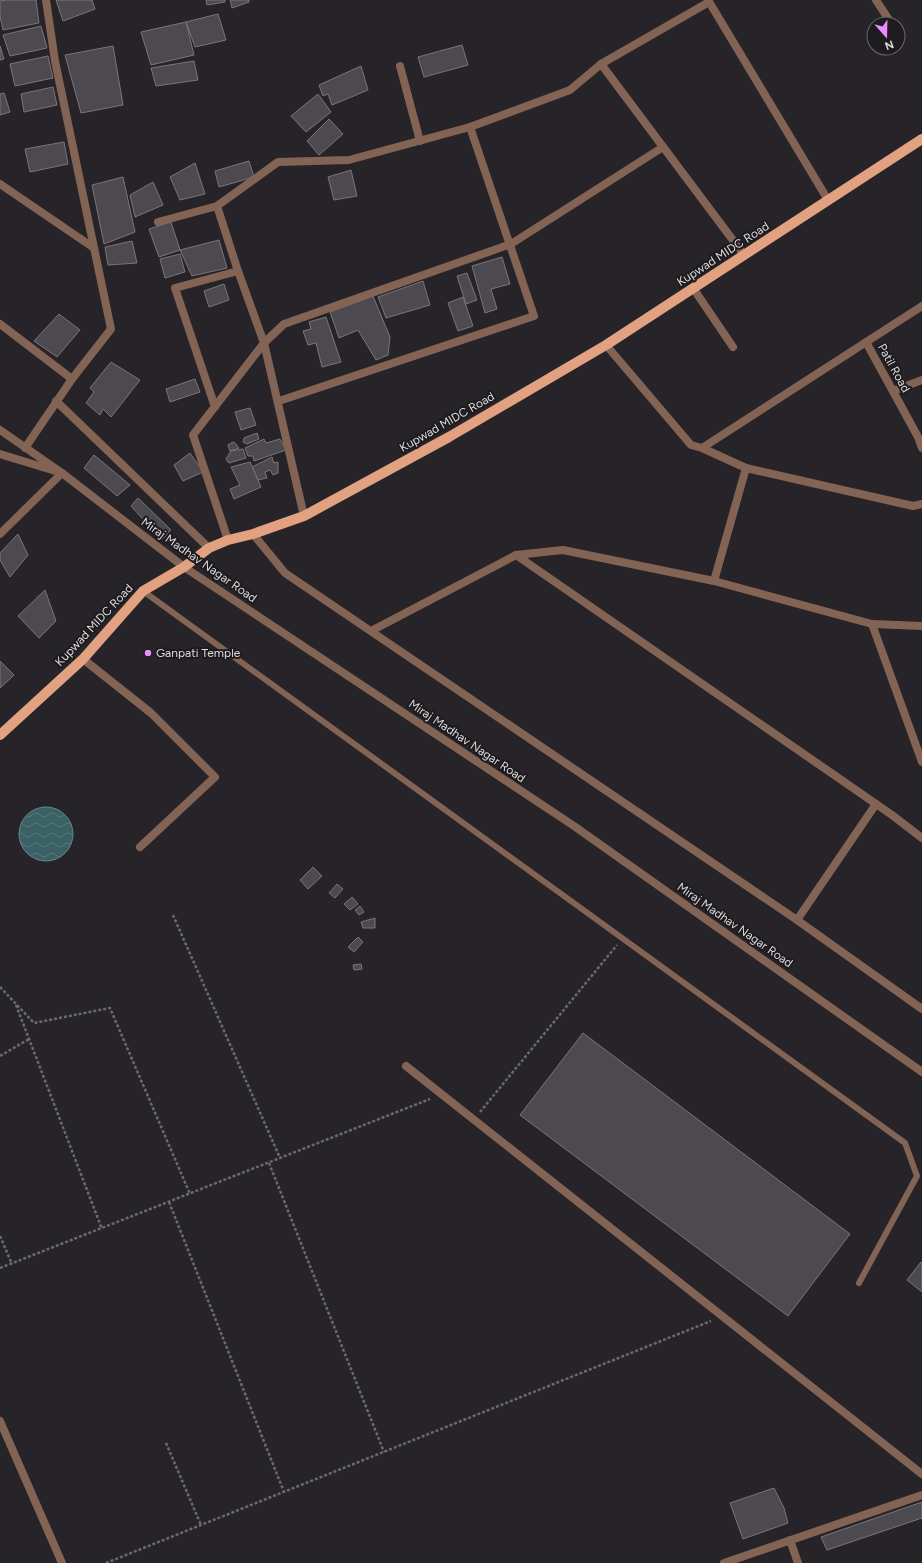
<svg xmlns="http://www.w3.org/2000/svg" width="922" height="1563" viewBox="0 0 922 1563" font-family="Figtree,sans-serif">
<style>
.water{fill:url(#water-waves);stroke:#6b868a}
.building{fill:#4d4a4f;stroke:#79767b}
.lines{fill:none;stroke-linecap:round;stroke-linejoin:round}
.path{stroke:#6b696d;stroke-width:2.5;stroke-dasharray:3 2;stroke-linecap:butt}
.service{stroke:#836354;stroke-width:6}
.minor{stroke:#836354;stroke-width:8}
.tertiary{stroke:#836354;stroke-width:8}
.primary{stroke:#e2a181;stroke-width:10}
.poi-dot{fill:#e88eff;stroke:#1d1b1e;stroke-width:1.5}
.labels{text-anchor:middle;stroke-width:4;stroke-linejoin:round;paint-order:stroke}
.street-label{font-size:12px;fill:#dddbde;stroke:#1d1b1e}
.poi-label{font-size:12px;fill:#dddbde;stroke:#1d1b1e;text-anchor:start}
</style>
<defs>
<pattern id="water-waves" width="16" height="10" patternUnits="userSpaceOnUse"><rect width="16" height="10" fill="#3a6266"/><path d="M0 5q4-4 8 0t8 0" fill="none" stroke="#56787b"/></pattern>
</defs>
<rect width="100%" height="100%" fill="#262428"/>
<circle class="water" cx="46" cy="834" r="27"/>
<g class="building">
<polygon points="7,0 36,0 39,23 3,30 0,16 0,1"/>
<polygon points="56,0 92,0 95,9 63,21"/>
<polygon points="206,0 225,0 225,2 207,5"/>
<polygon points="230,0 249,0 249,2 232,8"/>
<polygon points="218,14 226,40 195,47 186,22"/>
<polygon points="186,22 194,55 151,65 141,32"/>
<polygon points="41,26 47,48 10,56 3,35"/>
<polygon points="462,45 468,65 424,77 418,57"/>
<polygon points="0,46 4,59 0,60"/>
<polygon points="113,46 123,105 81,113 65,55"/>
<polygon points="48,56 53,78 15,86 10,64"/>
<polygon points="194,61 198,80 156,86 151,68"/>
<polygon points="361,66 368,90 332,105 328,94 323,96 319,85"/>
<polygon points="53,87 57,105 24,112 21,94"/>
<polygon points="4,93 10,112 0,115 0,94"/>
<polygon points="318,94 331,112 306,132 291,116"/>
<polygon points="329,119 343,134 319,155 307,141"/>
<polygon points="64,142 68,164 30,172 25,149"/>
<polygon points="249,161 254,177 219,187 215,171"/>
<polygon points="195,163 205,194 180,200 170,177"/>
<polygon points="351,170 357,196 334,200 328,177"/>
<polygon points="123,177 135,232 104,244 92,185"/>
<polygon points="153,182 163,205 135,217 130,195"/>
<polygon points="171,222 180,250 159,257 149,229"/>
<polygon points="219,240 227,268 192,276 180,250"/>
<polygon points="132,241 137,263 108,265 105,247"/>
<polygon points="180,254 185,272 165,278 160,259"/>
<polygon points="502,257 510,284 491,289 497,309 485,313 472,266"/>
<polygon points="467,273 477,300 466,304 457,276"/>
<polygon points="423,281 430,305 386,318 378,297"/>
<polygon points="224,284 229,300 209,307 204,291"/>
<polygon points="373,296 390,337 388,355 376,360 358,330 339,338 330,312"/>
<polygon points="463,297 473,326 458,331 448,303"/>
<polygon points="59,314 80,330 57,357 34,341"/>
<polygon points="326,317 341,362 322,367 316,343 308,345 303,331 311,329 309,322"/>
<polygon points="111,362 140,380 111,417 103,409 100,415 86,403 94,392 90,388"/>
<polygon points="195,379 200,392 170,402 166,389"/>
<polygon points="250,408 256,425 241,430 235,412"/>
<polygon points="257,433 259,439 247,444 243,442 244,438"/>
<polygon points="264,439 266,443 280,439 286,450 254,461 253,456 248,456 245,448"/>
<polygon points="233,442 235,443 239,448 230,451 228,445"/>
<polygon points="243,449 246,458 229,463 226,459 231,451"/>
<polygon points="190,453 203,472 183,481 174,465"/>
<polygon points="94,455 130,485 117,496 84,468"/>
<polygon points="272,457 274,463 278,462 278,473 273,475 270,470 265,472 267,478 258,480 252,467"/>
<polygon points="250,462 261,487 234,499 230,489 240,485 231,467"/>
<polygon points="138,498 171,530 162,540 131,506"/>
<polygon points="18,534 28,555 10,577 0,560 0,553"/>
<polygon points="45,590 56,621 39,638 18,616"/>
<polygon points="0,661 14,675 0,688"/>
<polygon points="313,867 322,876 308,889 300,880"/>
<polygon points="337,884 343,889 335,898 329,893"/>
<polygon points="352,897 358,904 350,910 344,904"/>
<polygon points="360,906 364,912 359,915 355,910"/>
<polygon points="375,918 375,928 363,928 361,922"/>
<polygon points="358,937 363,942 354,952 348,947"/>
<polygon points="361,964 362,969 354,970 353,965"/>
<polygon points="583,1033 850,1234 788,1316 520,1115"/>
<polygon points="921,1262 922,1263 922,1292 907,1280"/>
<polygon points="774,1488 784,1508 788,1523 743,1539 730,1503"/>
<polygon points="922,1502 922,1518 827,1550 821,1537"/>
</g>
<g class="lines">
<g class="path">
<polyline points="173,915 280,1158"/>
<polyline points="0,987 34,1023 110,1008 190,1194"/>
<polyline points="16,1005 102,1229"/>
<polyline points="0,1056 29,1039"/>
<polyline points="480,1112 617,945"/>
<polyline points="269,1163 384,1452"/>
<polyline points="169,1202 284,1492"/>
<polyline points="0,1236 12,1264"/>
<polyline points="0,1268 430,1099"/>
<polyline points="166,1443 201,1525"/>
<polyline points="106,1563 711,1321"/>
</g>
<polyline class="service" points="143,591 905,1143 917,1176 859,1283"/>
<g class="minor">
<polyline points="708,0 828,200"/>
<polyline points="876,0 891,23"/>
<polyline points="601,64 744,255"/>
<polyline points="400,66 420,141"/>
<polyline points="0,184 94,248"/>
<polyline points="217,206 238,271 264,343 193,435 228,540"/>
<polyline points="158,222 217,206 278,162 349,160 470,127 570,90 601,64 709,2"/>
<polyline points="693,288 733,347"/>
<polyline points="0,324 72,379"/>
<polyline points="866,342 918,437 922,448"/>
<polyline points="606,345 691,445 702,448 922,306"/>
<polyline points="893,391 922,380"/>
<polyline points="56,401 209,548"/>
<polyline points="279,401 534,316 470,127"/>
<polyline points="215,407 175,288 238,271"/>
<polyline points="25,448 72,379 111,329 55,61 46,0"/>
<polyline points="702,448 746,468 913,506 922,504"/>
<polyline points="0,454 62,473 0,534"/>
<polyline points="304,516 264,343 284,324 511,244 663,147"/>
<polyline points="253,534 285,573 797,920 922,1009"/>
<polyline points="516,555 892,815 922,838"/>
<polyline points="714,581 746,468"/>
<polyline points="872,624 922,762"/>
<polyline points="371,631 516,555 563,550 714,581 872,624 922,626"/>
<polyline points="83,659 151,713 215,777 140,847"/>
<polyline points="797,920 876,804"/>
<polyline points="406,1066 922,1474"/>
<polyline points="0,1421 62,1563"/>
<polyline points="790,1540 798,1563"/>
<polyline points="724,1563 922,1495"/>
</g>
<polyline class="tertiary" points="0,430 62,473 184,567 574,826 922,1072"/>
<polyline class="primary" points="0,735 83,659 143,591 184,567 209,548 228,540 253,534 304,516 449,437 606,345 922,139"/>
</g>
<circle class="poi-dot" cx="148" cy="653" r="4"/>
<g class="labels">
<g class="street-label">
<text transform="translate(723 254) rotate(-33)" y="4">Kupwad MIDC Road</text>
<text transform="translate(894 368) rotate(61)" y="4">Patil Road</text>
<text transform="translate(447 422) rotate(-30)" y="4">Kupwad MIDC Road</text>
<text transform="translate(199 560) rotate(35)" y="4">Miraj Madhav Nagar Road</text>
<text transform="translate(94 625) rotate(-47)" y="4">Kupwad MIDC Road</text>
<text transform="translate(467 741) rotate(34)" y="4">Miraj Madhav Nagar Road</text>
<text transform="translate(735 925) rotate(35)" y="4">Miraj Madhav Nagar Road</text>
</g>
<g class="poi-label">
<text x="156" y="657">Ganpati Temple</text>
</g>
</g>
<g transform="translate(886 36) rotate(160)"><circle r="19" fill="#1d1b1e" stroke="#6a686b"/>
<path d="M0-3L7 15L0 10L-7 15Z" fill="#e88eff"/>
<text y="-6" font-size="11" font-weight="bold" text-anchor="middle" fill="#dddbde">N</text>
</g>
</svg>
